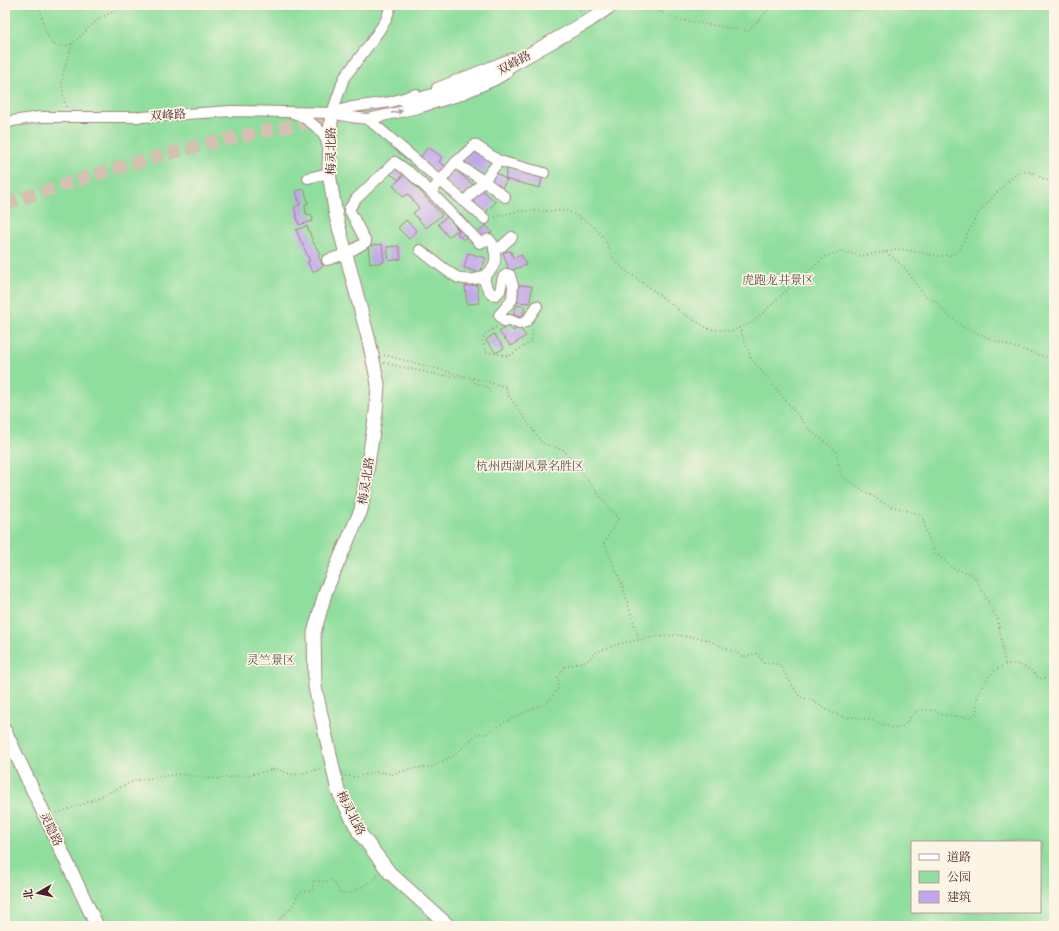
<svg xmlns="http://www.w3.org/2000/svg" width="1059" height="931" viewBox="0 0 1059 931" font-family="'IM FELL DW Pica','Noto Serif SC',serif">
<style>
.green{fill:#8fde9d;stroke:#6c7e64;fill-rule:evenodd}
.building{fill:#c1a6e9}
.lines{fill:none;stroke-linecap:round;stroke-linejoin:round}
.major-tunnel{stroke:#d4c1b1;stroke-width:13;stroke-dasharray:13 6;stroke-linecap:butt}
.minor-casing{stroke:#a0847e;stroke-width:12}
.major-casing{stroke:#a0847e;stroke-width:15}
.path{stroke:#a0847e;stroke-width:1.5;stroke-dasharray:1 3;stroke-linecap:butt}
.minor{stroke:#fff;stroke-width:10}
.major{stroke:#fff;stroke-width:13}
.oneway{fill:#ae9aa0}
.labels{text-anchor:middle;stroke-width:3.5;stroke-linejoin:round;paint-order:stroke}
.street-label{font-size:12px;fill:#4a1f2b;stroke:#fcf5e5}
.park-label{font-size:12px;fill:#5b4f48;stroke:#fcf5e5}
</style>
<rect width="100%" height="100%" fill="#fcf5e5"/>
<filter id="ink" filterUnits="userSpaceOnUse"><feTurbulence type="fractalNoise" baseFrequency=".025" numOctaves="2"/><feDisplacementMap in="SourceGraphic" scale="8" xChannelSelector="R" yChannelSelector="G"/><feConvolveMatrix kernelMatrix="1 2 1 2 8 2 1 2 1" color-interpolation-filters="sRGB"/></filter>
<filter id="wash" filterUnits="userSpaceOnUse"><feTurbulence type="fractalNoise" baseFrequency=".012" numOctaves="4" result="noise"/><feDisplacementMap in="SourceGraphic" scale="16" xChannelSelector="R" yChannelSelector="G"/><feGaussianBlur stdDeviation="0.9" result="paint"/><feColorMatrix in="noise" values="0 0 0 0 0 0 0 0 0 0 0 0 0 0 0 0 0 1.4 0 .05"/><feComposite in="paint" operator="in"/></filter>
<g filter="url(#wash)">
<rect width="100%" height="100%" fill="#f7e9d2"/>
<path class="green" d="M5,5h1049v921h-1049zM912,842h128v70h-128z"/>
<g id="blocks">
<g class="building">
<polygon points="428,147 442,157 439,162 447,167 440,176 419,159"/>
<polygon points="473,150 491,162 483,174 463,161"/>
<polygon points="396,166 404,172 399,180 405,175 442,215 426,228 413,213 419,208 408,194 403,197 393,185 399,180 390,174"/>
<polygon points="507,168 542,178 540,188 505,179 507,180 501,189 488,180 495,172 505,179"/>
<polygon points="456,170 473,185 463,196 446,181"/>
<polygon points="480,188 496,202 485,213 470,201"/>
<polygon points="304,189 308,203 305,204 306,214 312,215 313,221 299,225 294,207 300,205 296,191"/>
<polygon points="448,216 458,230 448,237 438,224"/>
<polygon points="406,220 417,231 409,239 398,228"/>
<polygon points="486,225 492,232 482,240 477,233"/>
<polygon points="307,226 313,242 320,254 318,256 323,266 313,272 307,262 310,261 296,230"/>
<polygon points="461,227 470,233 464,240 457,234"/>
<polygon points="382,244 384,262 370,264 368,246"/>
<polygon points="399,246 401,259 389,261 387,247"/>
<polygon points="511,251 513,258 522,255 526,265 509,271 503,252"/>
<polygon points="468,253 486,258 480,273 464,268"/>
<polygon points="477,285 479,303 467,304 465,286"/>
<polygon points="519,285 532,286 530,303 517,302"/>
<polygon points="517,305 525,307 522,318 513,314"/>
<polygon points="508,326 513,331 519,327 526,336 511,346 499,332"/>
<polygon points="494,334 504,348 496,353 486,340"/>
</g>
</g>
</g>
<g filter="url(#ink)">
<use href="#blocks" fill-opacity="0" stroke="#a0847e" stroke-width="1"/>
<g class="lines">
<path class="major-tunnel" d="M5,204c69,-23 138,-45 209,-62 64,-14 129,-26 193,-39"/>
<defs>
<g id="minor">
<polyline points="437,88 513,58"/>
<polyline points="334,112 352,107 391,102 416,94"/>
<path d="M293,113c10,2 28,16 32,25 2,3 2,7 3,9"/>
<polyline points="332,113 344,78 372,41 386,20 391,5"/>
<polyline points="368,119 485,219"/>
<polyline points="5,125 12,121 39,117 142,117 231,111 332,113 351,117 368,119 418,108 458,96 495,80 507,73"/>
<polyline points="499,161 544,173"/>
<polyline points="455,163 475,145 499,161 484,181 464,202"/>
<polyline points="308,178 329,173"/>
<path d="M420,250c8,6 31,25 39,28 17,5 39,-4 36,-25 -1,-6 -1,-9 -6,-14l-9,4 -49,-51 24,-29 29,18 21,16"/>
<polyline points="494,250 502,246 512,237"/>
<polyline points="327,260 346,254 366,242 349,209 356,199 395,162 408,171 431,192"/>
<polyline points="485,277 485,283 491,294 496,295 500,291 503,277 507,274 510,275 513,286 512,300 499,315 504,321 510,320 519,324 526,322 537,306"/>
</g>
<g id="major">
<polyline points="407,103 462,87 500,71 590,20 612,5"/>
<polyline points="332,113 330,132 329,173 336,216 369,341 378,384 376,412 361,510 326,590 314,633 315,687 338,791 359,832 390,873 449,926"/>
<polyline points="5,731 97,926"/>
</g>
</defs>
<use href="#minor" class="minor-casing"/>
<use href="#major" class="major-casing"/>
<g class="path">
<path d="M40,5c2,16 4,25 12,39 6,2 10,3 16,1 12,-4 20,-19 31,-26 7,-5 17,-6 21,-14"/>
<polyline points="574,5 581,12"/>
<polyline points="654,5 658,11 675,19 748,31 770,8 776,5"/>
<path d="M66,107c-8,-26 -2,-41 8,-66"/>
<polyline points="495,217 518,211 568,211 591,224 605,239 613,258 622,268 645,284 684,314 709,329 732,331 753,322 790,287 825,257 841,251 861,256 901,249 938,256 952,255 961,248 968,232 979,212 1006,183 1019,172 1031,172 1054,184"/>
<polyline points="886,252 905,268 923,294 936,302 944,311 962,326 998,342 1046,357 1054,356"/>
<polyline points="496,327 485,334 483,341 486,352 509,356 532,341 532,330"/>
<polyline points="739,327 751,358 809,429 836,451 841,476 885,504 922,515 927,534 935,553 954,569 973,574 998,620 1005,664"/>
<polyline points="384,355 507,387 507,393 542,443 564,450 618,519 604,543 622,584 639,640"/>
<polyline points="384,363 439,375 465,377"/>
<polyline points="472,379 475,383 488,387 490,394"/>
<path d="M345,776l11,1 21,-5 16,2 22,-6 16,-1 24,-12 23,-22 8,1 19,-12 44,-21 9,-12v-12l7,-10 24,-7 5,-7 24,-9 37,-7 21,-2 29,4 34,15 4,3 13,-4 3,3 5,7 15,1 21,33 13,4 16,10 16,7 9,-1 16,3 27,9 8,-4 8,-11 5,-4h16l6,4 29,4 7,-4c2,-6 0,-13 2,-19 2,-6 7,-13 11,-18 16,-19 34,-16 50,1l15,1"/>
<polyline points="57,813 86,803 136,780 179,774 215,779 248,775 276,769 293,775 321,769"/>
<polyline points="274,926 294,904 299,893 313,890 313,880 322,882 333,880 340,893 351,893 377,878 377,874"/>
</g>
<use href="#minor" class="minor"/>
<use href="#major" class="major"/>
</g>
<defs><path id="oneway-solid" d="M-6-.8H1V-3.2L6.5 0L1 3.2V.8H-6Z"/></defs>
<use class="oneway" href="#oneway-solid" transform="translate(397 112) rotate(-11)"/>
</g>
<g class="labels">
<g class="street-label">
<text transform="translate(514 63) rotate(-29)" y="4">双峰路</text>
<text transform="translate(168 115) rotate(-4)" y="4">双峰路</text>
<text transform="translate(331 151) rotate(-90)" y="4">梅灵北路</text>
<text transform="translate(366 481) rotate(-81)" y="4">梅灵北路</text>
<text transform="translate(351 813) rotate(63)" y="4">梅灵北路</text>
<text transform="translate(51 829) rotate(65)" y="4">灵隐路</text>
</g>
<g class="park-label">
<text x="778" y="284">虎跑龙井景区</text>
<text x="530" y="470">杭州西湖风景名胜区</text>
<text x="271" y="664">灵竺景区</text>
</g>
</g>
<rect width="1059" height="931" fill="none" stroke="#fcf5e5" stroke-width="20"/>
<rect x="911" y="841" width="130" height="72" fill="#fcf5e5" stroke="#b59f9b"/>
<rect x="919" y="854" width="20" height="6" fill="#ffffff" stroke="#b59f9b"/>
<text x="947" y="861" font-size="12" fill="#4a1f2b">道路</text>
<rect x="919" y="871" width="20" height="12" fill="#8fde9d" stroke="#b59f9b"/>
<text x="947" y="881" font-size="12" fill="#4a1f2b">公园</text>
<rect x="919" y="891" width="20" height="12" fill="#c1a6e9" stroke="#b59f9b"/>
<text x="947" y="901" font-size="12" fill="#4a1f2b">建筑</text>
<g transform="translate(38 893) rotate(261)" stroke="#fcf5e5" stroke-width="3" paint-order="stroke">
<path d="M0-3L7 15L0 10L-7 15Z" fill="#4a1f2b"/>
<text y="-6" font-size="11" font-weight="bold" text-anchor="middle" fill="#4a1f2b">北</text>
</g>
</svg>
